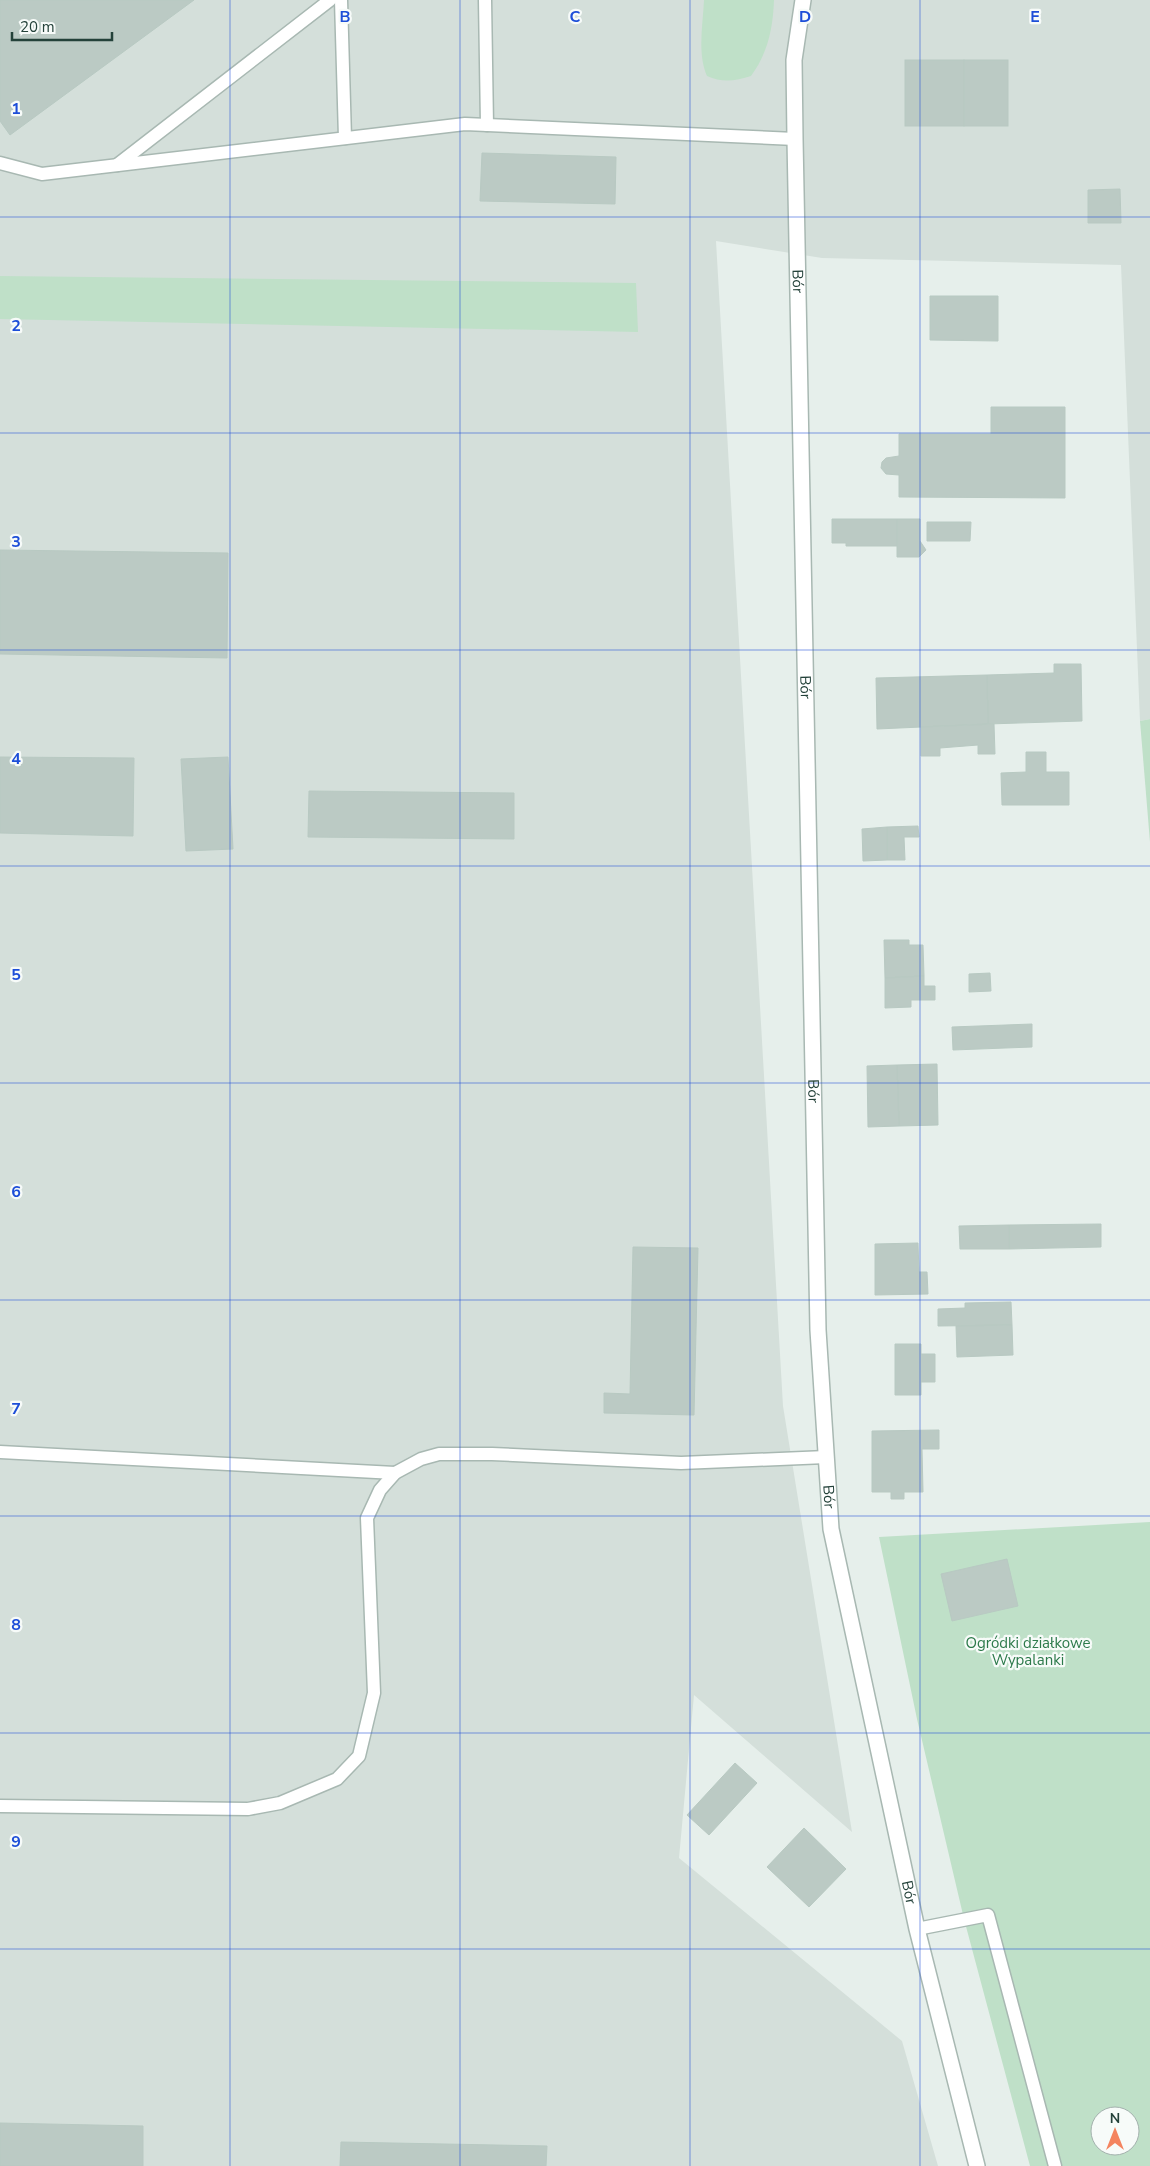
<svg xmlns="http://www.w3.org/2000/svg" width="1150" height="2166" viewBox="0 0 1150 2166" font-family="'Nunito Sans',sans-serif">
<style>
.built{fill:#d4dfda}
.green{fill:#bfe0c8;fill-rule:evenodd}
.building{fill:#bbcac4;stroke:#b8c9c2}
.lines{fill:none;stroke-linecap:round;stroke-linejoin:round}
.service-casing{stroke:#a8b8b2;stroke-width:15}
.tertiary-casing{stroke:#a8b8b2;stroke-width:18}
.service{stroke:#fff;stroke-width:12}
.tertiary{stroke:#fff;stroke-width:15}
.grid{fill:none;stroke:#1d4ed8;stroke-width:1;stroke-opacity:0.55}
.labels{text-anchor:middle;stroke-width:4.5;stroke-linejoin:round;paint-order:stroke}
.street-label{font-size:15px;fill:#24423a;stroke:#f7fbf9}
.park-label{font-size:15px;fill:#2d7a4b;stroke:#f7fbf9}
.grid-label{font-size:16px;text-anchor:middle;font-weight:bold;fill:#1d4ed8;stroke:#f7fbf9;stroke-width:4.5;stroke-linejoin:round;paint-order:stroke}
</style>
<rect width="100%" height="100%" fill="#e6efeb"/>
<polygon class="built" points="0,0 1150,0 1150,719 1140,721 1121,265 822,258 716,241 783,1406 852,1832 694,1695 679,1858 902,2041 938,2166 0,2166"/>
<g class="green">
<path d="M704,0h70c-1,28 -6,53 -23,76 -15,5 -29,7 -44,0 -10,-23 -4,-52 -3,-76z"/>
<polygon points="0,276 636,283 638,332 0,319"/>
<polygon points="1150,719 1150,842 1140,721"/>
<path d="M1150,1522v644h-120l-66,-247 -47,-200 -38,-182zM1100,2116h30v30h-30z"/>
</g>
<g class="building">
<polygon points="0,0 194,0 10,135 0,121"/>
<rect x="905" y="60" width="59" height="66"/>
<rect x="964" y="60" width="44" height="66"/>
<polygon points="482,153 616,157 615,204 480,201"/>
<polygon points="1120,189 1121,223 1088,223 1088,190"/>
<polygon points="930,296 998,296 998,341 930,340"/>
<polygon points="991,407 1065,407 1065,498 899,497 899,475 886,474 881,468 882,462 886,458 899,456 899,434 991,434"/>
<polygon points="832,519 897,519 897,546 846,546 846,543 832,543"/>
<polygon points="897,519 920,519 920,541 926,550 919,557 897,557"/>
<polygon points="927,522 971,522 970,541 927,541"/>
<polygon points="0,550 228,553 227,658 0,654"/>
<polygon points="1054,664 1081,664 1082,721 988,724 987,675 1054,673"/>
<polygon points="987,675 988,724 877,729 876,678"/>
<polygon points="994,724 995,754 978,754 978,745 940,748 940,756 921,756 921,727"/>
<polygon points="1026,752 1046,752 1046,772 1069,772 1069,805 1002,805 1001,773 1026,772"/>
<polygon points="0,757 134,758 133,836 0,833"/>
<polygon points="228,757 233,849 186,851 181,759"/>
<polygon points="309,791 514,793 514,839 308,837"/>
<polygon points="918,826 919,837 904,837 905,860 887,860 887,827"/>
<polygon points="887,827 887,860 863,861 862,829"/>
<polygon points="884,940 909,940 909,945 923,945 924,976 885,978"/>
<polygon points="990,973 991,991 969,992 969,974"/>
<polygon points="924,976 924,986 935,986 935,1000 911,1000 911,1007 885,1008 885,978"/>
<polygon points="1032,1024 1032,1047 953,1050 952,1027"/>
<polygon points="937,1064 938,1125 899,1126 897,1065"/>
<polygon points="897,1065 899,1126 868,1127 867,1066"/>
<polygon points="1101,1224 1101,1247 1009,1249 1009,1225"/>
<polygon points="1009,1225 1009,1249 960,1249 959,1226"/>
<polygon points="918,1243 919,1272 927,1272 928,1294 875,1295 875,1244"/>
<polygon points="633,1247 698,1248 694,1415 604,1413 604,1393 630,1394"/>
<polygon points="1011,1302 1012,1325 938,1326 938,1309 965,1308 965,1303"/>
<polygon points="1012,1325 1013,1355 957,1357 956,1326"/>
<polygon points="895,1344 921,1344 921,1354 935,1354 935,1382 921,1382 921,1395 895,1395"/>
<polygon points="939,1430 939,1449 922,1449 923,1492 904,1492 904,1499 891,1499 891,1492 872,1492 872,1431"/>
<polygon points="1007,1559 1018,1606 952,1621 941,1574"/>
<polygon points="735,1763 757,1783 709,1835 687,1815"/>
<polygon points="804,1828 846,1869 809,1907 767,1867"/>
<polygon points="0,2123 143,2126 143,2166 0,2166"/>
<polygon points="341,2142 547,2146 546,2166 340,2166"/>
</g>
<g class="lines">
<defs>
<g id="service">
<polyline points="341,0 345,138"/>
<polyline points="485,0 487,125"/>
<polyline points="0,163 42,174 465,124 795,139"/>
<polyline points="117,165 330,0"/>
<polyline points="0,1452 395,1473"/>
<polyline points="0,1806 248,1809 280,1803 337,1779 359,1756 374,1693 367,1518 380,1490 395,1473 421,1459 439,1454 492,1454 681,1463 826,1457"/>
<polyline points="917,1929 988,1915 1055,2166"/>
</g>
<g id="tertiary">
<path id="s1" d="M803,0l-9,60 1,79 23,1191 13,199 86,400 60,237"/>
</g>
</defs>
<use href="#service" class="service-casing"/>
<use href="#tertiary" class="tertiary-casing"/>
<use href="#service" class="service"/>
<use href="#tertiary" class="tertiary"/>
</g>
<path class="grid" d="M230,0v2166M460,0v2166M690,0v2166M920,0v2166M0,217h1150M0,433h1150M0,650h1150M0,866h1150M0,1083h1150M0,1300h1150M0,1516h1150M0,1733h1150M0,1949h1150"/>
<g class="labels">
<g class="street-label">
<text dy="5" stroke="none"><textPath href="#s1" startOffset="282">Bór</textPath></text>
<text dy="5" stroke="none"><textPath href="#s1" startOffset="688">Bór</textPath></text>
<text dy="5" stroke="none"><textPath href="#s1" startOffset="1092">Bór</textPath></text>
<text dy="5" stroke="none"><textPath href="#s1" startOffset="1498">Bór</textPath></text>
<text dy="5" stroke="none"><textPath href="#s1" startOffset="1902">Bór</textPath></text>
</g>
<g class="park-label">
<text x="1028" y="1648">Ogródki działkowe<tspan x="1028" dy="17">Wypalanki</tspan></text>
</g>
</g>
<g class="grid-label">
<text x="345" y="22">B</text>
<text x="575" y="22">C</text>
<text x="805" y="22">D</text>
<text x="1035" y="22">E</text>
<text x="16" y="114">1</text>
<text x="16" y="331">2</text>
<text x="16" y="547">3</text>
<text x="16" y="764">4</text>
<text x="16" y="980">5</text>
<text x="16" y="1197">6</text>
<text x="16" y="1414">7</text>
<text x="16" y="1630">8</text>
<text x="16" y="1847">9</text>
</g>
<g transform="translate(1115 2131)"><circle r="24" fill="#f7fbf9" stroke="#a3b1ad"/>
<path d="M0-4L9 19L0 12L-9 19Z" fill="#f4845f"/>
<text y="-8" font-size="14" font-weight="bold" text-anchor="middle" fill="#24423a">N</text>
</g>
<path d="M12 32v8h100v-8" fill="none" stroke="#24423a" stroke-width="2.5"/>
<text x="20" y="32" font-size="15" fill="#24423a" stroke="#f7fbf9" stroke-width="4" paint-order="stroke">20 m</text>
</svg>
